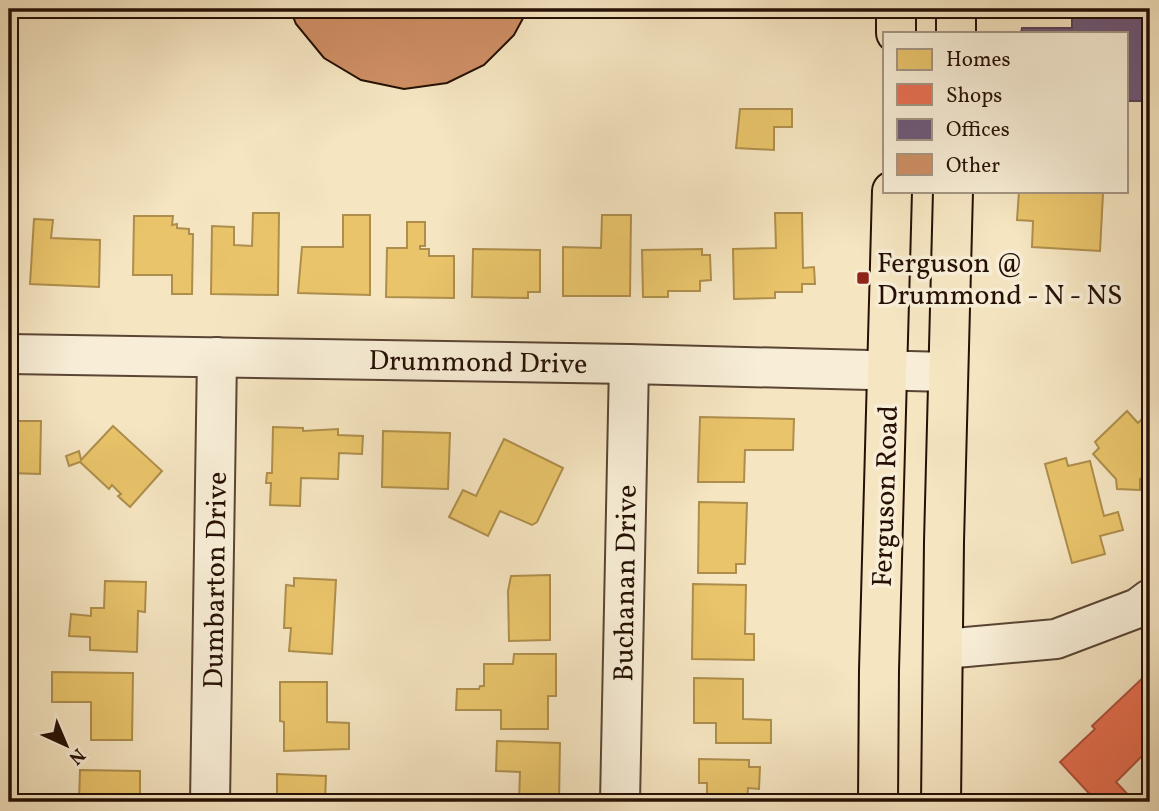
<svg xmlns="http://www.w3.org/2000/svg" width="1159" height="811" viewBox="0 0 1159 811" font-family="Vollkorn,serif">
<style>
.homes{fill:#e9c46a;stroke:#ae8e4c;stroke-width:2}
.shops{fill:#e76f51;stroke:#ad523a;stroke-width:2}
.offices{fill:#6d597a;stroke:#584357;stroke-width:2}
.building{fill:#ce8e64;stroke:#261005;stroke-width:2}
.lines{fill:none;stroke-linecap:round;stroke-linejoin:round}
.minor-casing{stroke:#5a4534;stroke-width:42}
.major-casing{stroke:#261005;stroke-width:42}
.minor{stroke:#f8eed7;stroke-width:38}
.major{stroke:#f5e5c1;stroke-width:38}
.poi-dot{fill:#8f2418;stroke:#f8eed7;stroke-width:2.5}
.labels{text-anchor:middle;stroke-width:7;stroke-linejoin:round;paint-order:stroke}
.poi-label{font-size:28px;fill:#261005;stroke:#f8eed7;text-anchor:start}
.street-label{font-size:28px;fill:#261005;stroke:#f8eed7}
</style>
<rect width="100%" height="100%" fill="#f5e5c1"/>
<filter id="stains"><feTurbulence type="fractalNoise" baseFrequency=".00286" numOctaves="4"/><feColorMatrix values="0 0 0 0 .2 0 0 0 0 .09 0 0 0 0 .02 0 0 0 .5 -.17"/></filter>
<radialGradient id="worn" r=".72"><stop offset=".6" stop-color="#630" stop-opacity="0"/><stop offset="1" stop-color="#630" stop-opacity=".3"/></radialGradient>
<g class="homes">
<polygon points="740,109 792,109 792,127 774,127 774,150 736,148"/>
<polygon points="1019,191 1103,193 1100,251 1032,247 1033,221 1017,220"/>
<polygon points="253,213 279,213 278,295 211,294 212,226 234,227 234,245 252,246"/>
<polygon points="775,213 802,213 803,268 814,267 815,284 802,284 802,292 775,292 775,298 734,299 733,249 776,248"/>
<polygon points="343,215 370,215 370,295 298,293 302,247 343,247"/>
<polygon points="602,215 631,215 630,296 563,296 563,247 601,248"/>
<polygon points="134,216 173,216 172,225 177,224 177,228 189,229 189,234 193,234 192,294 172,294 172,275 133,275"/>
<polygon points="34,219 53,220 51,238 100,240 99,287 30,284"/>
<polygon points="407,222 425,222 425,246 420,246 420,249 429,249 429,256 454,256 454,298 386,297 387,248 407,248"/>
<polygon points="473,249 540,250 540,292 528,292 528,298 472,297"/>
<polygon points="702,249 702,255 710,255 711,280 700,281 700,291 668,291 668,297 643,297 642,250"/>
<polygon points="1127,411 1138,423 1141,420 1150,429 1150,480 1145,475 1140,479 1140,490 1117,489 1116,479 1093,454 1099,448 1095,442"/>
<polygon points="700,417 794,419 793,450 745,450 744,482 698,482"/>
<polygon points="9,421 41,421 40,474 9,473"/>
<polygon points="113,426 162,471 130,507 118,496 121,494 112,485 109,489 80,462 69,466 66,456 79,451 81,460"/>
<polygon points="273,427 303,428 303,431 338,429 338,435 363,436 362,454 339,453 338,479 301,478 300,506 270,505 271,483 266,483 267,473 272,473"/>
<polygon points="383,431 450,433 448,489 382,487"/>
<polygon points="504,439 563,468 537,522 532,525 500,511 488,536 449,517 463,490 476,496"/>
<polygon points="1066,458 1068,466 1090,461 1104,516 1118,512 1123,530 1100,536 1105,554 1072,563 1045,464"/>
<polygon points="699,502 747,503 745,564 736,564 736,573 698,573"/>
<polygon points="550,575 550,640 509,641 508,591 511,576"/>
<polygon points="294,578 336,580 332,654 289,651 291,628 284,628 286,585 294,586"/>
<polygon points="105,581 146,582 145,612 138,611 137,652 90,650 90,637 69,636 71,614 91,616 91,608 104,608"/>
<polygon points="693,584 746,585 745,634 754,634 754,660 692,659"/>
<polygon points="514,654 556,654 556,696 548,696 548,729 501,729 501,710 456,710 457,689 479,689 480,686 484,686 484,664 513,664"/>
<polygon points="52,672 133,673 132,740 91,740 91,702 52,702"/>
<polygon points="694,678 743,679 743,719 771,720 771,743 716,743 716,723 694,723"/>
<polygon points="280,682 327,682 327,722 349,723 349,749 284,751 284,722 280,721"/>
<polygon points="497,741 560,743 559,802 519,802 520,772 496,771"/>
<polygon points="699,759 749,760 749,767 760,767 759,789 748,788 747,802 697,802 697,795 707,795 707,783 699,783"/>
<polygon points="80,770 140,771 140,802 79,802"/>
<polygon points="277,774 326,776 325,802 277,802"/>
</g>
<polygon class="shops" points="1150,671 1150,748 1116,782 1135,802 1097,802 1060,762 1095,729 1092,726"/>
<polygon class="offices" points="1072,9 1150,9 1150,101 1126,101 1126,33 1021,33 1022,28 1072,28"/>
<polygon class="building" points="290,9 528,9 514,35 484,65 447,83 404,89 361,80 324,58 296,24"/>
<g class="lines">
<defs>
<g id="minor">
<polyline points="9,354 629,364 948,372"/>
<polyline points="944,649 1056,639 1138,608 1150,599"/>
<polyline points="210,802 217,357"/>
<polyline points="620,802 629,364"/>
</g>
<g id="major">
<polyline points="896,33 896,9"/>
<polyline points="956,33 956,9"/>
<polyline points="878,802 879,670 892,191"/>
<polyline points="941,802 944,542 953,191"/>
</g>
</defs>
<use href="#minor" class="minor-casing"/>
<use href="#major" class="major-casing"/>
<use href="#minor" class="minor"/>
<use href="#major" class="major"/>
</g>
<rect class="poi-dot" x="856" y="271" width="14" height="14" rx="3.5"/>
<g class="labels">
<g class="poi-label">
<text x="877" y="272">Ferguson @<tspan x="877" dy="32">Drummond - N - NS</tspan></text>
</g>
<g class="street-label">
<text transform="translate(478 361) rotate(1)" y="10">Drummond Drive</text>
<text transform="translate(884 496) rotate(-88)" y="10">Ferguson Road</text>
<text transform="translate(214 580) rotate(-89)" y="10">Dumbarton Drive</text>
<text transform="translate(624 583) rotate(-89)" y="10">Buchanan Drive</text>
</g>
</g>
<rect width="1159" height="811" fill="none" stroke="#f5e5c1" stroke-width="35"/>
<rect x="10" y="10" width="1138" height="790" fill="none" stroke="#261005" stroke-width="3.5"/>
<rect x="18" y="18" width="1124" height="776" fill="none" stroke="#261005" stroke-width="2"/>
<rect x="883" y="32" width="245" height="161" fill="#f8eed7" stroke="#a49583" stroke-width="2"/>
<rect x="897" y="49" width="35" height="21" fill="#e9c46a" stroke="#a49583" stroke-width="2"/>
<text x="946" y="66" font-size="21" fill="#261005">Homes</text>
<rect x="897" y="84" width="35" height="21" fill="#e76f51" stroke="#a49583" stroke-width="2"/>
<text x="946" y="102" font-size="21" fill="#261005">Shops</text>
<rect x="897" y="119" width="35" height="21" fill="#6d597a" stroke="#a49583" stroke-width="2"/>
<text x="946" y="136" font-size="21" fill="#261005">Offices</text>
<rect x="897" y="154" width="35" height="21" fill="#ce8e64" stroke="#a49583" stroke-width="2"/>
<text x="946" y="172" font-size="21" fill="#261005">Other</text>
<g transform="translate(66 745) rotate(136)" stroke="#f8eed7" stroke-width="5" paint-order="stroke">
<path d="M0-5L12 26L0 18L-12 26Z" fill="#261005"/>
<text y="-10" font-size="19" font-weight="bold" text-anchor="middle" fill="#261005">N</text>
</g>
<rect width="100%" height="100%" filter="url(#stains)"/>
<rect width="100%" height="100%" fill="url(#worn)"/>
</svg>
